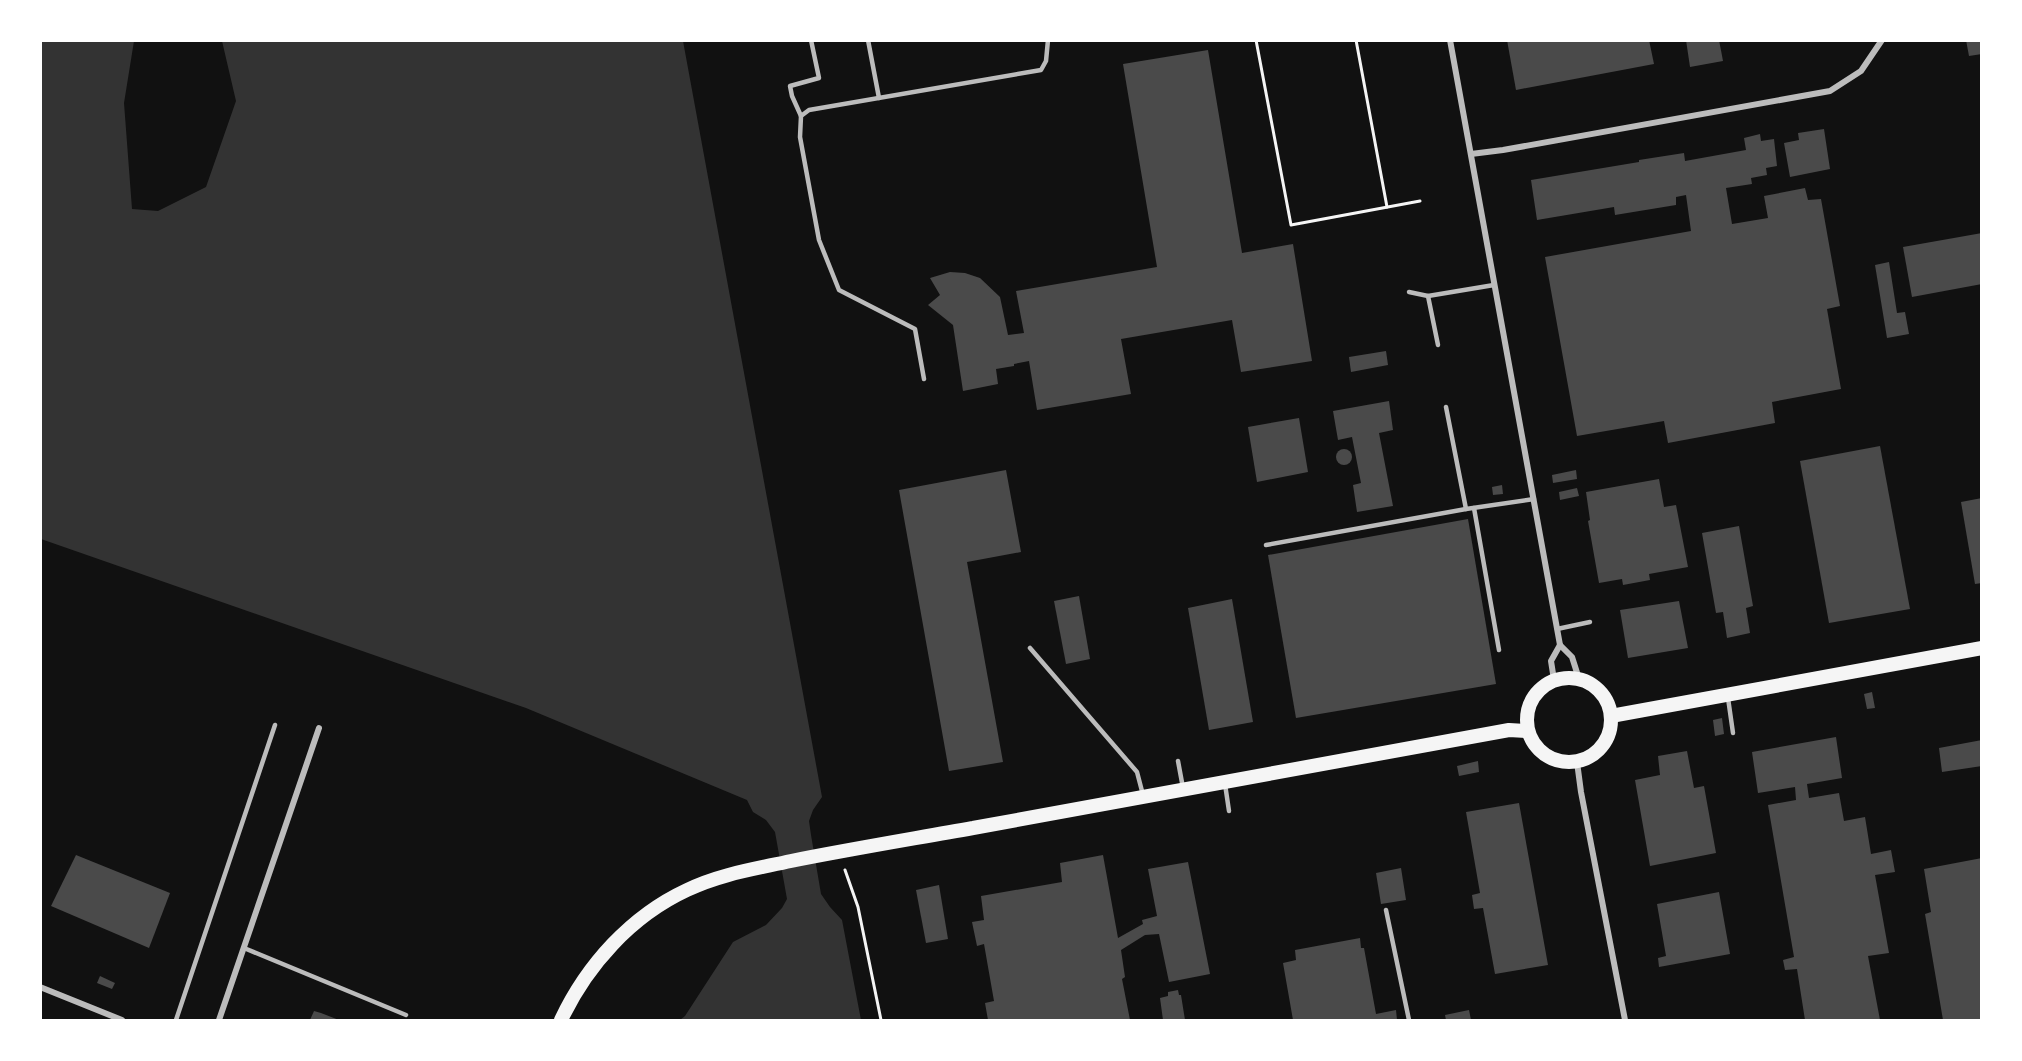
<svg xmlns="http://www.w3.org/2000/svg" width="2022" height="1061" viewBox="0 0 2022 1061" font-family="'IBM Plex Sans',sans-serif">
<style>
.water{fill:#333}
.building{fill:#4a4a4a}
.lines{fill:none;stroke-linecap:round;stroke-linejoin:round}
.path{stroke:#f5f5f5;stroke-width:3}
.service{stroke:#bcbcbc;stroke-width:4.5}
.minor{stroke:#bcbcbc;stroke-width:6}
.primary{stroke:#f5f5f5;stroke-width:14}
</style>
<rect width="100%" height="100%" fill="#111"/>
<polygon class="water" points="41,41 134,41 124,103 132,209 158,211 206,187 236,101 222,41 683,41 822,797 813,810 809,821 811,835 821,894 830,907 842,920 861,1020 680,1020 685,1016 733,942 766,925 782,908 787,899 775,832 766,820 753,812 747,800 526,708 41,539"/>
<g class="building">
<polygon points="1507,40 1649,40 1654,64 1516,90"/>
<polygon points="1686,40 1719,40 1723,61 1690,67"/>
<polygon points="1966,40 1982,40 1982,54 1969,56"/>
<polygon points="1208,50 1242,253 1293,244 1312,361 1241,372 1232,320 1121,339 1131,394 1037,410 1029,361 1014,364 1014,366 996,369 998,384 963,391 953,325 928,305 940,295 930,278 950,272 965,273 980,278 1000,297 1008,335 1024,333 1016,291 1157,267 1123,64"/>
<polygon points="1824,129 1830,169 1790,177 1784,143 1799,140 1798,133"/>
<polygon points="1760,134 1761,141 1774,139 1777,166 1766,168 1767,175 1751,178 1752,184 1726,188 1732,224 1768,218 1764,196 1805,188 1808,200 1821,199 1840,306 1827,309 1841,389 1772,402 1775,423 1668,443 1664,421 1577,436 1545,257 1691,231 1686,195 1676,197 1676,205 1615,215 1614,207 1537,220 1531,180 1639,162 1639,160 1684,153 1685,161 1746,150 1744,138"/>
<polygon points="1982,233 1982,284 1912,297 1903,247"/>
<polygon points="1889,262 1897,313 1905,312 1909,334 1887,338 1875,265"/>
<polygon points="1386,351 1388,365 1351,372 1349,357"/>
<polygon points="1389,401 1393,430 1379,433 1393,506 1357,512 1353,485 1361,483 1352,437 1338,440 1333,411"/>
<polygon points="1299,418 1308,472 1257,482 1248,427"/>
<polygon points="1880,446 1910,609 1829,623 1800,461"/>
<circle cx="1344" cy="457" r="8"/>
<polygon points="1006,470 1021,552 967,562 1003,762 949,771 899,490"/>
<polygon points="1576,470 1577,479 1553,483 1552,475"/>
<polygon points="1659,479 1664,507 1676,505 1688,567 1649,574 1650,580 1623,585 1622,579 1599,583 1588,521 1590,520 1586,492"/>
<polygon points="1502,485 1503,494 1493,495 1492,487"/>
<polygon points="1577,488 1579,496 1560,500 1559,492"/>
<polygon points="1982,498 1982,583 1975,584 1961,502"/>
<polygon points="1468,519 1496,684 1296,718 1268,555"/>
<polygon points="1739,526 1753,606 1746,608 1750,633 1727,638 1723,612 1716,613 1702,533"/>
<polygon points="1079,596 1090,659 1066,664 1054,601"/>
<polygon points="1232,599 1253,722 1209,730 1188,608"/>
<polygon points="1679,601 1688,648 1628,658 1620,610"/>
<polygon points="1872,692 1875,708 1867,709 1864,694"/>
<polygon points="1722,718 1724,734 1715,736 1713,720"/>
<polygon points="1836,737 1842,778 1807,784 1809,798 1839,793 1844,821 1865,817 1871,854 1891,850 1895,872 1875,875 1889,953 1868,956 1880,1020 1805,1020 1797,969 1785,970 1783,960 1794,957 1768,805 1796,800 1795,787 1758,793 1752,752"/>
<polygon points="1982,740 1982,766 1942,772 1939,748"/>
<polygon points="1687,751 1694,788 1704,786 1716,853 1650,866 1635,780 1660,775 1658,756"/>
<polygon points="1478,761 1479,772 1459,776 1457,766"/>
<polygon points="1519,803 1548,965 1495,974 1483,908 1474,909 1472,895 1480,893 1466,812"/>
<polygon points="76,855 170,893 149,948 51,906"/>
<polygon points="1103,855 1118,938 1143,924 1142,920 1157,916 1148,869 1188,862 1210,974 1169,982 1159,934 1145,935 1121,950 1125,977 1122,979 1130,1020 988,1020 985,1003 994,1001 984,944 977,946 972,922 984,920 981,896 1062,882 1060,863"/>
<polygon points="1982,858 1982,1020 1943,1020 1925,914 1931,912 1924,869"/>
<polygon points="1401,868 1406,900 1381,904 1376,873"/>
<polygon points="939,885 948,939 926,943 916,890"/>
<polygon points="1719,892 1730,954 1659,967 1658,958 1666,956 1657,904"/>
<polygon points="1360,938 1361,948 1364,948 1376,1014 1396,1010 1397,1020 1293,1020 1283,963 1296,960 1295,950"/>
<polygon points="100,976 115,983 112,989 97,983"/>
<polygon points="1178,990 1179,995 1181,995 1185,1020 1163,1020 1160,998 1168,996 1168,992"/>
<polygon points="1469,1010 1471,1020 1446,1020 1445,1015"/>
<polygon points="314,1011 321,1013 339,1020 310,1020"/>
</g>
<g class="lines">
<g class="path">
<polyline points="1256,40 1291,225 1420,201"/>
<polyline points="1356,40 1387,207"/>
<polyline points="845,870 858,907 881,1020"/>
</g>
<g class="service">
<polyline points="868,40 879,98"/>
<polyline points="801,116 792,96 790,86 819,78 811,40"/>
<polyline points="1409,292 1428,296 1494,285"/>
<polyline points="1428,296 1438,345"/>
<polyline points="924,379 915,329 839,290 819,240 800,137 801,116 809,110 1041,70 1046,61 1048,40"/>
<polyline points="1446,407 1466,509"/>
<polyline points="1474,508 1499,650"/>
<polyline points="1266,545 1466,509 1534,499"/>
<polyline points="1557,629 1590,622"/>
<polyline points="1030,648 1137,772 1143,795"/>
<polyline points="1728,698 1733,733"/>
<polyline points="1178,761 1183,788"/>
<polyline points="1225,784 1229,811"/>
<polyline points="1386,910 1409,1020"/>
<polyline points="244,948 406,1015"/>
<polyline points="176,1020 275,725"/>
</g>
<g class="minor">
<polyline points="1450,40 1560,645 1572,657 1579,679"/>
<polyline points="1471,154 1503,150 1830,91 1861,71 1882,40"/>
<polyline points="1554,680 1551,661 1560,645"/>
<polyline points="1577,762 1581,792 1625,1020"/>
<polyline points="40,987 122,1020"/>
<polyline points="219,1020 319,728"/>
</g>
<g class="primary">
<circle cx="1569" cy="720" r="42"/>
<polyline points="1611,716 1982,648"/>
<path d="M561,1020c26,-55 70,-104 126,-130 33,-16 68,-21 104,-29 60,-12 121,-22 182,-33 179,-32 358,-64 536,-98l19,1"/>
</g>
</g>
<rect width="2022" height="1061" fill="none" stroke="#ffffff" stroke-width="84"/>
</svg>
